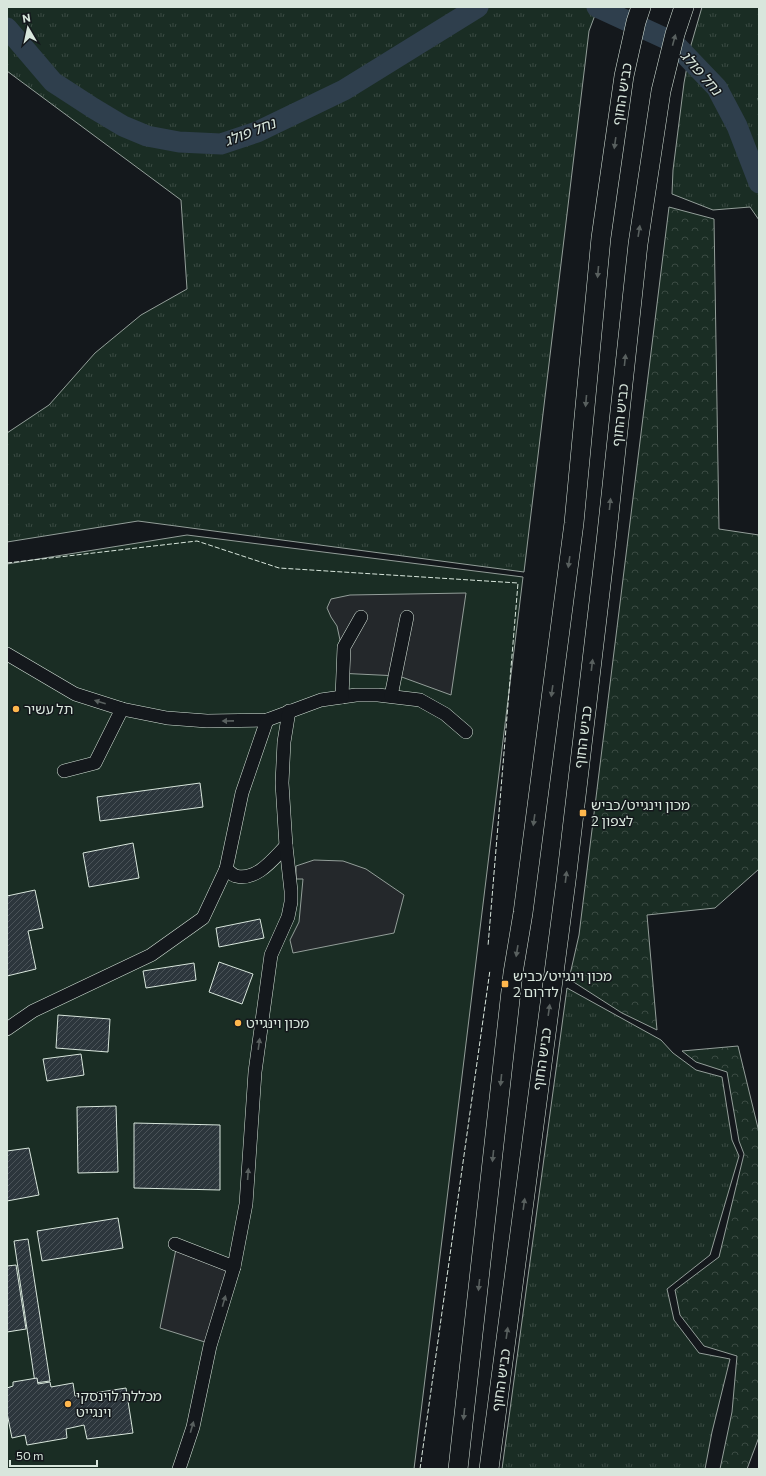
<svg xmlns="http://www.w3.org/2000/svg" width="766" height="1476" viewBox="0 0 766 1476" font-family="Commissioner,'Noto Sans Hebrew',sans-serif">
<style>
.grass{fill:url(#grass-tufts);stroke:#939e99}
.forest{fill:url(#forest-crowns);stroke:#939e99}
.park{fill:#1a2d24;stroke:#939e99}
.parking{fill:#24282b;stroke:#939e99}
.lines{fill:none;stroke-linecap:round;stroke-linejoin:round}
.river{stroke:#2f3f4d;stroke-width:21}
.building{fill:url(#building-hatch);stroke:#d8e6dc}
.minor-casing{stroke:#d8e6dc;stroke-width:14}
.highway-casing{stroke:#d8e6dc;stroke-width:20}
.minor{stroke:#14181c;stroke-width:13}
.highway{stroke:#14181c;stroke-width:19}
.fence{stroke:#d8e6dc;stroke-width:1;stroke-dasharray:5 2;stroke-linecap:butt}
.oneway{fill:#59605f}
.poi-dot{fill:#ffb74d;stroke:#14181c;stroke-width:1.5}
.labels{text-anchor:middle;stroke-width:3;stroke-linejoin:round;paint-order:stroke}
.street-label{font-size:14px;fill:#d8e6dc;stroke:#14181c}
.poi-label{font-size:14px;fill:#d8e6dc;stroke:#14181c;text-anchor:start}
.water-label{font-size:15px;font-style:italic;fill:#d8e6dc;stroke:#14181c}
</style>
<defs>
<pattern id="grass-tufts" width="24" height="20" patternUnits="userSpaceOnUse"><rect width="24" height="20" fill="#1a2d24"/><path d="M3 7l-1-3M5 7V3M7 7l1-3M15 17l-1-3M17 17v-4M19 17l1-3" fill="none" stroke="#3b4b43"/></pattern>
<pattern id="forest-crowns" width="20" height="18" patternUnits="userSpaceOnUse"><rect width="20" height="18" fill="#1a2d24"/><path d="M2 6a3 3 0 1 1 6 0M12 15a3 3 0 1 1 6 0" fill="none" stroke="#3b4b43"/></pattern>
<pattern id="building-hatch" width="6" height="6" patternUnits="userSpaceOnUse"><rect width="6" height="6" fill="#2c363c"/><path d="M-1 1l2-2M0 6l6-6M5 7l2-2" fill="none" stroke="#4a5358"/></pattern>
</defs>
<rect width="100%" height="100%" fill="#14181c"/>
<g class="grass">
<polygon points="7,7 598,7 589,31 524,572 138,521 7,542 7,433 49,405 95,353 141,315 187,289 181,200 7,71"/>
<polygon points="702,7 759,7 759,97 758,98 759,104 759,220 750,207 713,210 672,194 673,170 684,83 691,45"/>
<polygon points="567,988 661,1040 673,1053 696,1070 722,1077 732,1140 739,1156 710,1255 667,1289 674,1320 699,1353 730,1359 712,1432 705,1469 502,1469"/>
</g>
<g class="forest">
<polygon points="669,207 714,219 719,529 759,535 759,869 715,908 647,915 657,1030 622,1013 569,979 579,935"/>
<polygon points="738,1046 759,1132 759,1437 747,1469 720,1469 732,1412 737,1356 704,1346 680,1315 675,1290 719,1257 744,1154 739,1141 727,1072 696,1062 682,1051"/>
</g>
<polygon class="park" points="187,535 523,577 414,1469 7,1469 7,564"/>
<g class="parking">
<polygon points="466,593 451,695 399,676 337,673 340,640 337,626 331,617 327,608 331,599 350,595"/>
<polygon points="314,860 343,861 366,869 404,895 394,933 293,953 290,940 299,922 303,879 296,879 296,866"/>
<polygon points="176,1249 230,1268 208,1343 160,1328"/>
</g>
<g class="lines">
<g class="river">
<polyline points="597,7 673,42 717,88 737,126 759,183"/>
<polyline points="7,28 53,82 93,108 123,126 147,136 179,142 221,144 257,132 344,90 478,7"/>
</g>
</g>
<g class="building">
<polygon points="200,783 203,807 100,821 97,797"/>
<polygon points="133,843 139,878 89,887 83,853"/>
<polygon points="35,890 43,928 28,931 36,969 7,976 7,896"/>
<polygon points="260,919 264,938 219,947 216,928"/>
<polygon points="219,962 253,974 242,1004 209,992"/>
<polygon points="194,963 196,980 146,988 143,971"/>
<polygon points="58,1015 110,1019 108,1052 56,1048"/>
<polygon points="81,1054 84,1075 47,1081 43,1059"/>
<polygon points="116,1106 118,1172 78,1173 77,1107"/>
<polygon points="134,1123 220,1125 220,1190 134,1188"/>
<polygon points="29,1148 39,1195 7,1201 7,1151"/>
<polygon points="118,1218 123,1248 42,1261 37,1231"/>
<polygon points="28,1239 50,1381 35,1383 14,1241"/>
<polygon points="16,1265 26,1329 7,1332 7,1266"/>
<polygon points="37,1378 38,1384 50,1382 51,1387 73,1383 75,1396 126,1388 133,1433 87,1439 84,1425 66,1429 67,1438 27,1445 25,1435 12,1438 7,1413 7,1388 13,1386 13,1382"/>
</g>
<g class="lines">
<defs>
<g id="minor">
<polyline points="7,654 75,694 122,709 167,718 207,721 267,720 321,700 356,695 378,695 420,700 445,714 466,732"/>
<polyline points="391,696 407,617"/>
<polyline points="342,697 344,647 361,617"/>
<polyline points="64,771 95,763 122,709"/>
<path d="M226,869c3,2 6,6 10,7 21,5 37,-17 50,-30"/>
<polyline points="7,1029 33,1011 151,955 203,918 226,869 242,793 267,720"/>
<polyline points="175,1244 234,1267"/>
<polyline points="179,1469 193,1427 210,1346 234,1267 246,1204 255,1072 271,955 288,917 291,902 291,891 286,846 282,783 284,742 289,711"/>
</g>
<g id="highway">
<polyline points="458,1469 513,973 523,913 574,523 601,238 624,76 636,22 641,7"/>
<polyline points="489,1469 566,881 606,542 638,244 661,91 675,34 684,7"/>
</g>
</defs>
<use href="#minor" class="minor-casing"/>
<use href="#highway" class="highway-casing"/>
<use href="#minor" class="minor"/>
<use href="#highway" class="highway"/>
<g class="fence">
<polyline points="7,563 197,541 279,568 518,583 488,946"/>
<polyline points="420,1469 490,970"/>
</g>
</g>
<defs><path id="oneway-solid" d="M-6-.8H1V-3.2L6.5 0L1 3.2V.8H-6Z"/></defs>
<g class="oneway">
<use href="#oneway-solid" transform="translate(674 40) rotate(-75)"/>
<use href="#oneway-solid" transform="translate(615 143) rotate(98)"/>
<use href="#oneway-solid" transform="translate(639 231) rotate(-81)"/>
<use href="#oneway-solid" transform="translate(598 272) rotate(95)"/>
<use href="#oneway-solid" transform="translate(625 360) rotate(-84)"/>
<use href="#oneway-solid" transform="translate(586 401) rotate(95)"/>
<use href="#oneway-solid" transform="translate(610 504) rotate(-84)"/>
<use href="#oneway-solid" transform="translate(569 562) rotate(98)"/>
<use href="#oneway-solid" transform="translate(592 665) rotate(-83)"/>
<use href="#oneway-solid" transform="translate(552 691) rotate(98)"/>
<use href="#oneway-solid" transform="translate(100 702) rotate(-162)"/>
<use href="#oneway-solid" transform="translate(228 721) rotate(179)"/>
<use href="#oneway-solid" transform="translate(534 820) rotate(98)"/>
<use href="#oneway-solid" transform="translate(566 877) rotate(-83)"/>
<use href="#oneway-solid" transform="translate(517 951) rotate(99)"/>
<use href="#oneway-solid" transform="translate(549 1010) rotate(-82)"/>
<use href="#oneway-solid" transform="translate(259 1044) rotate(-82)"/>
<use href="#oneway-solid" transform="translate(501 1080) rotate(96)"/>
<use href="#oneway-solid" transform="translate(493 1156) rotate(96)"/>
<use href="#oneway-solid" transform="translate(248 1174) rotate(-86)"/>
<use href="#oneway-solid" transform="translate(524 1204) rotate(-82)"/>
<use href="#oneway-solid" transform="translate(479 1285) rotate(96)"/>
<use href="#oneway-solid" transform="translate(224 1301) rotate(-74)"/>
<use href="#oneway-solid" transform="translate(507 1333) rotate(-82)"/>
<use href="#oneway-solid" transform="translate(464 1414) rotate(96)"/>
<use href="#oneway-solid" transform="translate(192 1427) rotate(-74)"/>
</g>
<g class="poi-dot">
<circle cx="16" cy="709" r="4"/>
<rect x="579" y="809" width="8" height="8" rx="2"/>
<rect x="501" y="980" width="8" height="8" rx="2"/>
<circle cx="238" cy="1023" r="4"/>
<circle cx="68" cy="1404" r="4"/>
</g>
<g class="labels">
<g class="street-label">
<text transform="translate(622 94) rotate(-81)" y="5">כביש החוף</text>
<text transform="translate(620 415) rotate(-84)" y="5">כביש החוף</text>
<text transform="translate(583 737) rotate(-83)" y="5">כביש החוף</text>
<text transform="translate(542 1059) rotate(-82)" y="5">כביש החוף</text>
<text transform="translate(501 1380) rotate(-82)" y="5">כביש החוף</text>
</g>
<g class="poi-label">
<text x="24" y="714">תל עשיר</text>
<text x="591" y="810">מכון וינגייט/כביש<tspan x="591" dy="16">2 לצפון</tspan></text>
<text x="513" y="981">מכון וינגייט/כביש<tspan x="513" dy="16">2 לדרום</tspan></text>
<text x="246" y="1028">מכון וינגייט</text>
<text x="76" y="1401">מכללת לוינסקי<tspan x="76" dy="16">וינגייט</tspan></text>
</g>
<g class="water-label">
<text transform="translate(701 73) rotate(49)" y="5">נחל פולג</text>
<text transform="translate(250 132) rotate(-21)" y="5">נחל פולג</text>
</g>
</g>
<rect width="766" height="1476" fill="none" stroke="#d8e6dc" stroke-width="16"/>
<g transform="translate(28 28) rotate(351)" stroke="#14181c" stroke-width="3" paint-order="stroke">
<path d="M0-3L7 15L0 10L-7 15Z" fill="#d8e6dc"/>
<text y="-6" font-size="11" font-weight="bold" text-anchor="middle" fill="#d8e6dc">N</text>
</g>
<path d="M10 1460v6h87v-6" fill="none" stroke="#d8e6dc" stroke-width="2"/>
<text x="16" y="1460" font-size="12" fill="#d8e6dc" stroke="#14181c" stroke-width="3" paint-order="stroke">50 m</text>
</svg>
